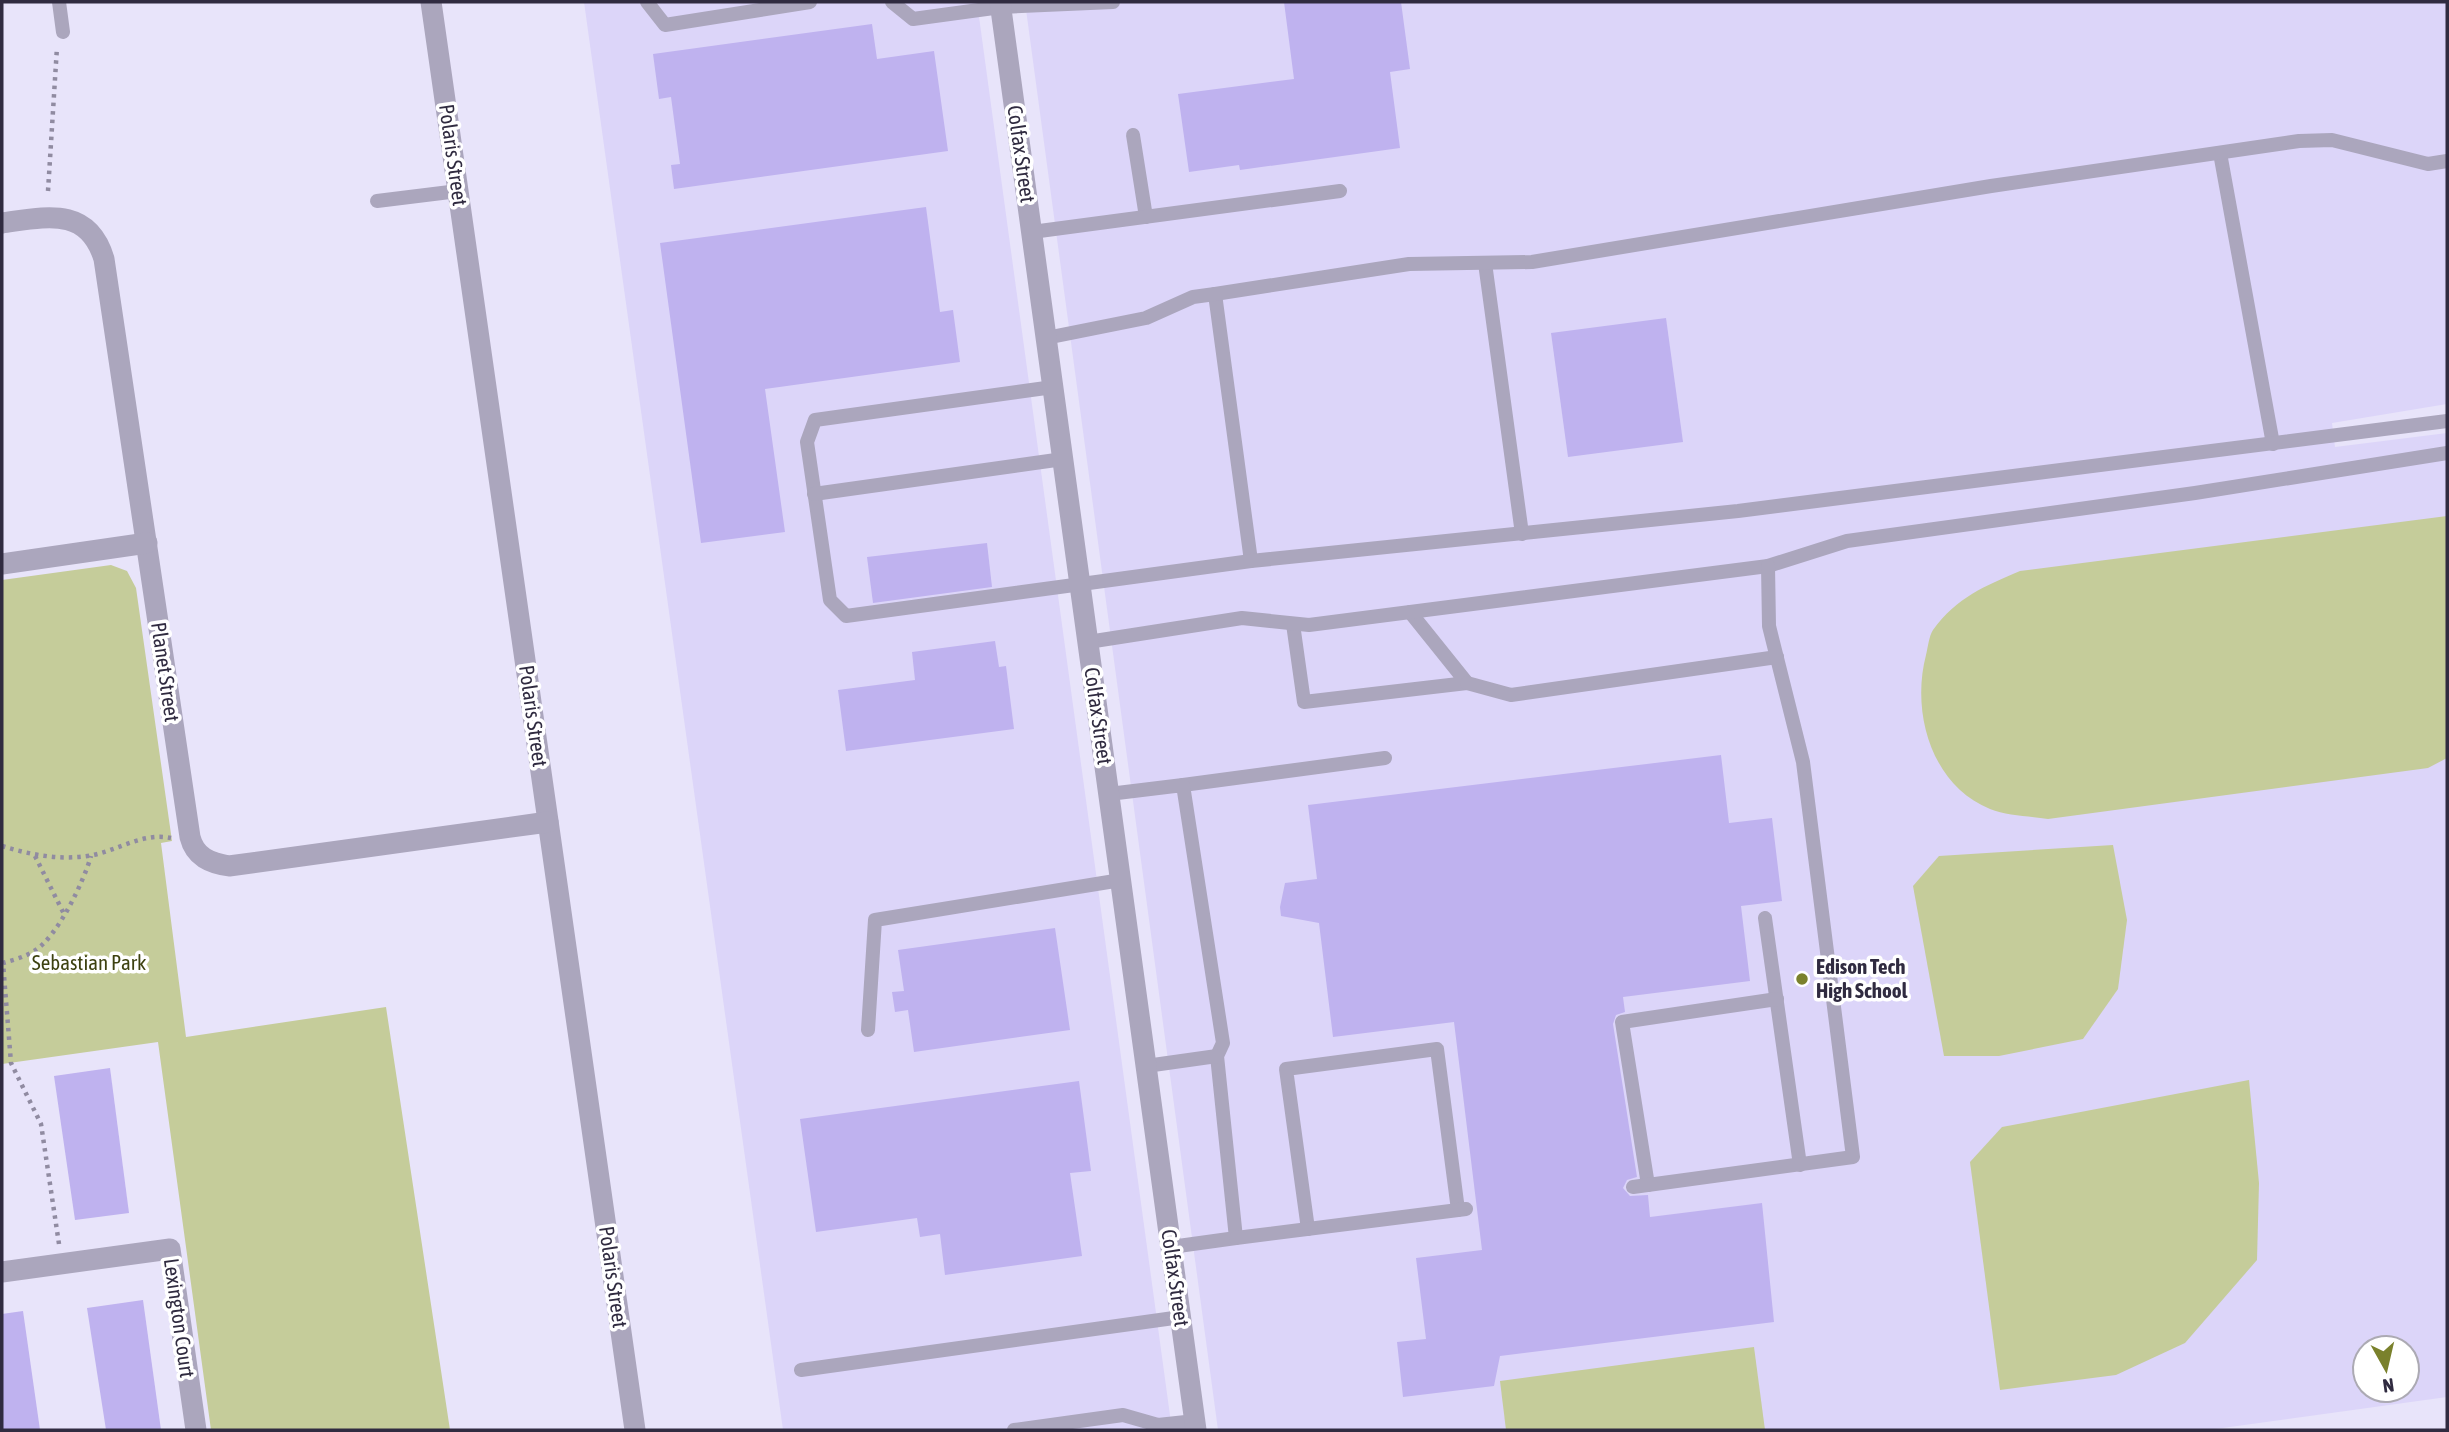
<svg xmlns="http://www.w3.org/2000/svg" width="2449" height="1432" viewBox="0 0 2449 1432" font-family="'Asap Condensed',sans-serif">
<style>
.built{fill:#dcd5f9;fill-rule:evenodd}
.green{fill:#c5cc9a}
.building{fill:#bfb2ef}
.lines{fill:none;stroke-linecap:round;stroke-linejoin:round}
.path{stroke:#908ba1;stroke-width:4.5;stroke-dasharray:3.5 5;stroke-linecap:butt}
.lane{stroke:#aba6bd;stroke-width:14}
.street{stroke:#aba6bd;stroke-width:21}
.poi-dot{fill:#7a812c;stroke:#fff;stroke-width:2.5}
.labels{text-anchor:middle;stroke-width:7;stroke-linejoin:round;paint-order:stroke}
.street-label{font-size:21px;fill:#302b40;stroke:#fff}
.park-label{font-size:21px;fill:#3d4110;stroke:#fff}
.poi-label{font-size:21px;font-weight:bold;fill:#302b40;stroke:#fff;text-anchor:start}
</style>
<rect width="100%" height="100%" fill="#e8e4fa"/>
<g class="built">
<polygon points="584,2 977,2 1172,1430 783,1430"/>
<path d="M1025,2h1422v402l-115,19 3,24 112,-14v964l-239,33h-990zM2365,1348h42v42h-42z"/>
</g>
<g class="green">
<path d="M2447,516v242l-19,10 -380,51c-18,-3 -41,-3 -58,-10 -59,-24 -79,-97 -64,-154 2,-8 3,-19 7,-25 24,-33 52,-44 87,-59z"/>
<polygon points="111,565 127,571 136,588 172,841 161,843 186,1037 386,1007 450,1430 211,1430 158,1042 2,1064 2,580"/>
<polygon points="2113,845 2127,920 2118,989 2083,1039 1999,1056 1944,1056 1913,886 1939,856"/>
<polygon points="2249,1080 2259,1183 2257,1260 2185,1343 2116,1375 2000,1390 1970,1162 2002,1127"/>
<polygon points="1754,1347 1765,1430 1506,1430 1500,1381"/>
</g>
<g class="building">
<polygon points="1284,2 1401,2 1410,69 1390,72 1400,148 1240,170 1239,165 1189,172 1178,94 1294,79"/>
<polygon points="872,24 877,59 934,51 948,151 674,189 671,165 680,164 671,97 659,99 653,54"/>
<polygon points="926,207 940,312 953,310 960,362 765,389 785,532 701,543 660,243"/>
<polygon points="1666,318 1683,442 1568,457 1551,333"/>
<polygon points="987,543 992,587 873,603 867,557"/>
<polygon points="995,641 999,667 1006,666 1014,729 846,751 838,690 915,680 912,652"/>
<polygon points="1721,755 1729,823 1772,818 1782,901 1741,906 1750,981 1623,997 1625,1012 1616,1015 1613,1024 1637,1177 1627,1180 1623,1188 1630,1196 1648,1195 1650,1217 1762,1203 1774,1322 1500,1356 1494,1386 1403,1397 1397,1342 1426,1339 1416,1258 1482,1250 1454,1022 1333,1037 1319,923 1281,916 1280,907 1285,883 1317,879 1308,805"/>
<polygon points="1055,928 1070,1030 914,1052 908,1010 895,1012 892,992 904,991 898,950"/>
<polygon points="110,1068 129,1213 75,1220 54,1076"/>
<polygon points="1079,1081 1091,1171 1070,1173 1082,1256 945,1275 940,1234 920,1237 917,1218 816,1232 800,1119"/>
<polygon points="143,1300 161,1430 106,1430 87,1308"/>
<polygon points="23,1311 40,1430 2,1430 2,1314"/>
</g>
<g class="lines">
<g class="path">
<polyline points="48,191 57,47"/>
<path d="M2,846c29,9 60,15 91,9 25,-5 51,-23 78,-17"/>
<polyline points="35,856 64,914"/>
<path d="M59,1244l-18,-120 -30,-61 -8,-100c10,-3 22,-6 31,-12 23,-13 50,-70 57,-95"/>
</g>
<g class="lane">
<polyline points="59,2 63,32"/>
<polyline points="647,2 665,25 810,2"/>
<polyline points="892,2 913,19 1001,7 1113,2"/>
<polyline points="1133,135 1146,217"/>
<polyline points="2220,153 2273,444"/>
<polyline points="377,201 458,191"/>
<polyline points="1032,232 1340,191"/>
<polyline points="1485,263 1522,534"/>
<polyline points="1215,294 1251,561"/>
<polyline points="1046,338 1146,318 1193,297 1215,294 1409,264 1532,262 1991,186 2299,141 2332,140 2428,164 2447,161"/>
<polyline points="1053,387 815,420 807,442 830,600 846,616 1251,561 1738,511 2447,421"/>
<polyline points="814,494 1063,459"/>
<polyline points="1293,624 1304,702 1467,683 1410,612"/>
<polyline points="1088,642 1242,618 1309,625 1768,566 1847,541 2195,493 2447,453"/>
<polyline points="1467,683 1511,695 1777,657"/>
<polyline points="1183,785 1385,758"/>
<polyline points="1109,794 1183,785 1223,1043 1217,1056 1236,1238 1171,1247"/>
<polyline points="1765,918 1800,1165"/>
<polyline points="868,1030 875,920 1121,880"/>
<polyline points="1146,1066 1217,1056"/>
<polyline points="1648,1185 1622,1022 1777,999"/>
<polyline points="1633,1187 1853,1157 1803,762 1769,626 1768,566"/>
<polyline points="1308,1229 1286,1069 1437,1049 1458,1210"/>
<polyline points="1236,1238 1466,1209"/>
<polyline points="801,1370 1181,1317"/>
<polyline points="1014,1430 1123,1415 1158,1425 1195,1421"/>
</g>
<g class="street">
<polyline points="431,2 635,1430"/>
<polyline points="1000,2 1196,1430"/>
<path d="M2,223c44,-6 86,-17 102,36l86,578c5,20 20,26 39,29l319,-44"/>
<polyline points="2,564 147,543"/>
<polyline points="2,1272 170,1249 196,1430"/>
</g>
</g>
<circle class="poi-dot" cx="1802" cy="979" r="7"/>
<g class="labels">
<g class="street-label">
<text transform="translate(1021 154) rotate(82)" y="7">Colfax Street</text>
<text transform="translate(453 155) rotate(82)" y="7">Polaris Street</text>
<text transform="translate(165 672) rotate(82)" y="7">Planet Street</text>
<text transform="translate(533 716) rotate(82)" y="7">Polaris Street</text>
<text transform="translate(1098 716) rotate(82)" y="7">Colfax Street</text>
<text transform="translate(613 1277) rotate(82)" y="7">Polaris Street</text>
<text transform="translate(1175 1278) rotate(82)" y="7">Colfax Street</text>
<text transform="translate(179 1318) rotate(82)" y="7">Lexington Court</text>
</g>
<g class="park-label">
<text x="89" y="970">Sebastian Park</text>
</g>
<g class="poi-label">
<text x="1816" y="974">Edison Tech<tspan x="1816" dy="24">High School</tspan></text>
</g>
</g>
<rect width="2449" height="1432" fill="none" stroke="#302b40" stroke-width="7"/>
<g transform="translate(2386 1369) rotate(172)"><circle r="33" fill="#ffffff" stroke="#acaab3" stroke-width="2"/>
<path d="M0-5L12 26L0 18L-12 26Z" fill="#7a812c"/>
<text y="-10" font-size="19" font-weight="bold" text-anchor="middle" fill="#302b40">N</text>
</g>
</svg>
